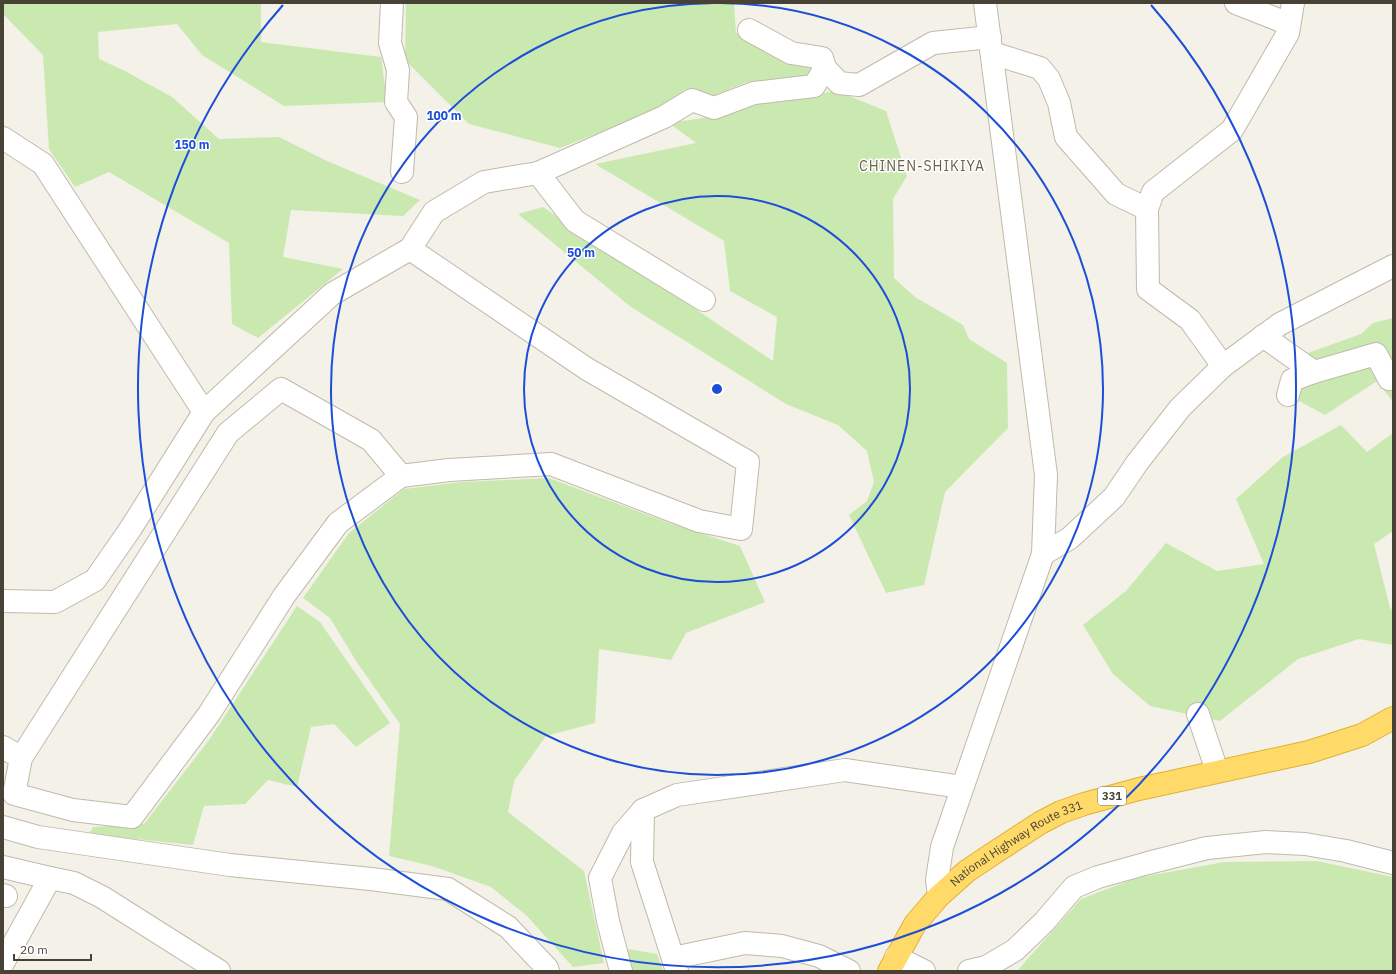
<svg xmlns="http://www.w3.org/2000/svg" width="1396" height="974" viewBox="0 0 1396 974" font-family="'IBM Plex Sans',sans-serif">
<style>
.green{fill:#cae9b0}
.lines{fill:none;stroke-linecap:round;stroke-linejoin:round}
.minor-casing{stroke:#c0baaa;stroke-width:24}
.highway-casing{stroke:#e0b036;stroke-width:24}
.minor{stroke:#fff;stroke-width:22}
.highway{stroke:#ffda68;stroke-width:22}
.ring{fill:none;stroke:#1d4ed8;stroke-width:2}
.labels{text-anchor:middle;stroke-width:3;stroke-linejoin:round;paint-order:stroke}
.shield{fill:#fff;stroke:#7f7b72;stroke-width:1}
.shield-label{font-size:11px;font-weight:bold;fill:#484236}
.street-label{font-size:12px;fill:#484236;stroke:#fff}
.quarter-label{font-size:14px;letter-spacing:1px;fill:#6b614d;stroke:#fff}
.centre{fill:#1d4ed8;stroke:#fff;stroke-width:2}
.ring-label{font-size:12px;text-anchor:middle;font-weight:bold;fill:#1d4ed8;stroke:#fff;stroke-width:3;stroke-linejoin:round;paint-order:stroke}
</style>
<rect width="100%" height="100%" fill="#f4f1e8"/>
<g class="green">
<polygon points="3,3 261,3 261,42 381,57 387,102 284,106 202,55 177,24 98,32 99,59 123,70 172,97 219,139 279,137 327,161 420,200 403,216 291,210 283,257 343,269 258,338 232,324 229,243 109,172 75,187 49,149 43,55 3,14"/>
<polygon points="406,3 734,3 736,33 812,65 807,78 747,82 710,97 686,89 657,110 560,148 469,124 405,60"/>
<polygon points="837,91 886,111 907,176 893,199 894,278 915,297 963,325 969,339 1007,363 1008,428 945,492 924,585 886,593 849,515 867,501 874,482 867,451 838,425 786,404 631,307 518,214 543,207 773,361 777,317 730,291 724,241 595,164 696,143 669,123 703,118 752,104"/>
<polygon points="1393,318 1393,402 1377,381 1325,415 1299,401 1308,353 1361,334 1373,323"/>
<polygon points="1341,425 1367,452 1393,433 1393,531 1374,544 1390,608 1393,610 1393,645 1359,639 1298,659 1220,721 1150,706 1113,674 1083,625 1126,591 1166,543 1217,571 1264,564 1236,499 1283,457"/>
<polygon points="549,478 672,524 740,546 765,602 686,633 671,660 599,649 595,723 546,736 514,781 508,812 584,871 604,963 573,967 527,916 491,887 432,866 389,856 400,724 356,661 330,618 303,598 349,533 404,489 462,482"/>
<polygon points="297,606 320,622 390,723 356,747 334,724 311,727 297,787 268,780 245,804 204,806 193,845 89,834 93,827 144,824 209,740"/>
<polygon points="1317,861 1393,877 1393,971 1017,971 1081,899 1136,878 1224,862"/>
<polygon points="628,949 657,954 663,971 632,971"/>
</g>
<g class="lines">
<defs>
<g id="minor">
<polyline points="392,3 390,43 398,70 396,102 406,117 402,172"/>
<polyline points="1236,3 1289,24"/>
<polyline points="749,30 791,53 822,58 825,68"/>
<polyline points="992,53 1040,68 1049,79 1059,103 1066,137 1116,194 1147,209"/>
<polyline points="3,138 43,164 204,412"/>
<polyline points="538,173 575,221 704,300"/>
<polyline points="1263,336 1314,372 1376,354 1389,379"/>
<polyline points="1223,366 1190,320 1148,289 1147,209 1153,192 1232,130 1288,33 1293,3"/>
<polygon points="281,389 371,440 401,476 338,523 284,596 209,714 132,817 73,810 14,794 21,758 228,433"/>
<polyline points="1288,395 1292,380 1314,372"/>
<polyline points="401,476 449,470 551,464 699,521 741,529 748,462 587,369 410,249"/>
<polyline points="1043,554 1070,538 1114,497 1137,463 1180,408 1223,366 1280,324 1393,266"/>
<polyline points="3,601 55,602 95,580 131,528 204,412 332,294 410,249 434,212 484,182 538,173 664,117 692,100 714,108 754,93 814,86 825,68 839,83 859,85 933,43 990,37"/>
<polyline points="1198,714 1217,771"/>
<polyline points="3,747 21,758"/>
<polyline points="643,810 642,862 677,971"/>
<polyline points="3,827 38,837 230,865 371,879 448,889 508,927 547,968 548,971"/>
<polyline points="3,867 50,878 3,963"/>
<polyline points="50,878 74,883 102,897 219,971"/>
<polyline points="3,895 6,896"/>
<polyline points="939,896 937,880 942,847 1043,554 1046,475 985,3"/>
<polyline points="896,957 924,971"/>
<polyline points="673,958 745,943 782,946 819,956 849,971"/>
<polyline points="621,971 608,921 600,878 623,833 643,810 677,795 845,770 962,787"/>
<polyline points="969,971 986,967 1015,950 1044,922 1074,887 1098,877 1148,863 1207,848 1266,842 1305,844 1346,851 1393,863"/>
</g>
<g id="highway">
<path id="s1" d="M889,971l26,-47 24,-28 28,-25 27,-18 46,-30 21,-11 23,-8 55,-15 170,-37 53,-17 31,-17"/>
</g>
</defs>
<use href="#minor" class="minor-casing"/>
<use href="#highway" class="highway-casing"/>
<use href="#minor" class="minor"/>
<use href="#highway" class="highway"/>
</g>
<g class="ring">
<circle cx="717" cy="389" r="193"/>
<path d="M720 3A386 386 0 1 1 714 3"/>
<path d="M1151 5A579 579 0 1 1 283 5"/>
</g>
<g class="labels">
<rect class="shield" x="1098" y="787" width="28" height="18" rx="3"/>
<g class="shield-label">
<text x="1112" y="800">331</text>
</g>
<g class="street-label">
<text dy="4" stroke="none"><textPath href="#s1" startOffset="185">National Highway Route 331</textPath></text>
</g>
<g class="quarter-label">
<text x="922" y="171">CHINEN-SHIKIYA</text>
</g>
</g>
<circle cx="717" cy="389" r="6" class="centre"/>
<g class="ring-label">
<text x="444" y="120">100 m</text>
<text x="192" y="149">150 m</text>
<text x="581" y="257">50 m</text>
</g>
<rect width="1396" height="974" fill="none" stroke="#484236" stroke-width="8"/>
<path d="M14 954v6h77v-6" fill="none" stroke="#484236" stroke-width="2"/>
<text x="20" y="954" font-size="12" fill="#484236" stroke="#ffffff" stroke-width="3" paint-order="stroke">20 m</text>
</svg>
